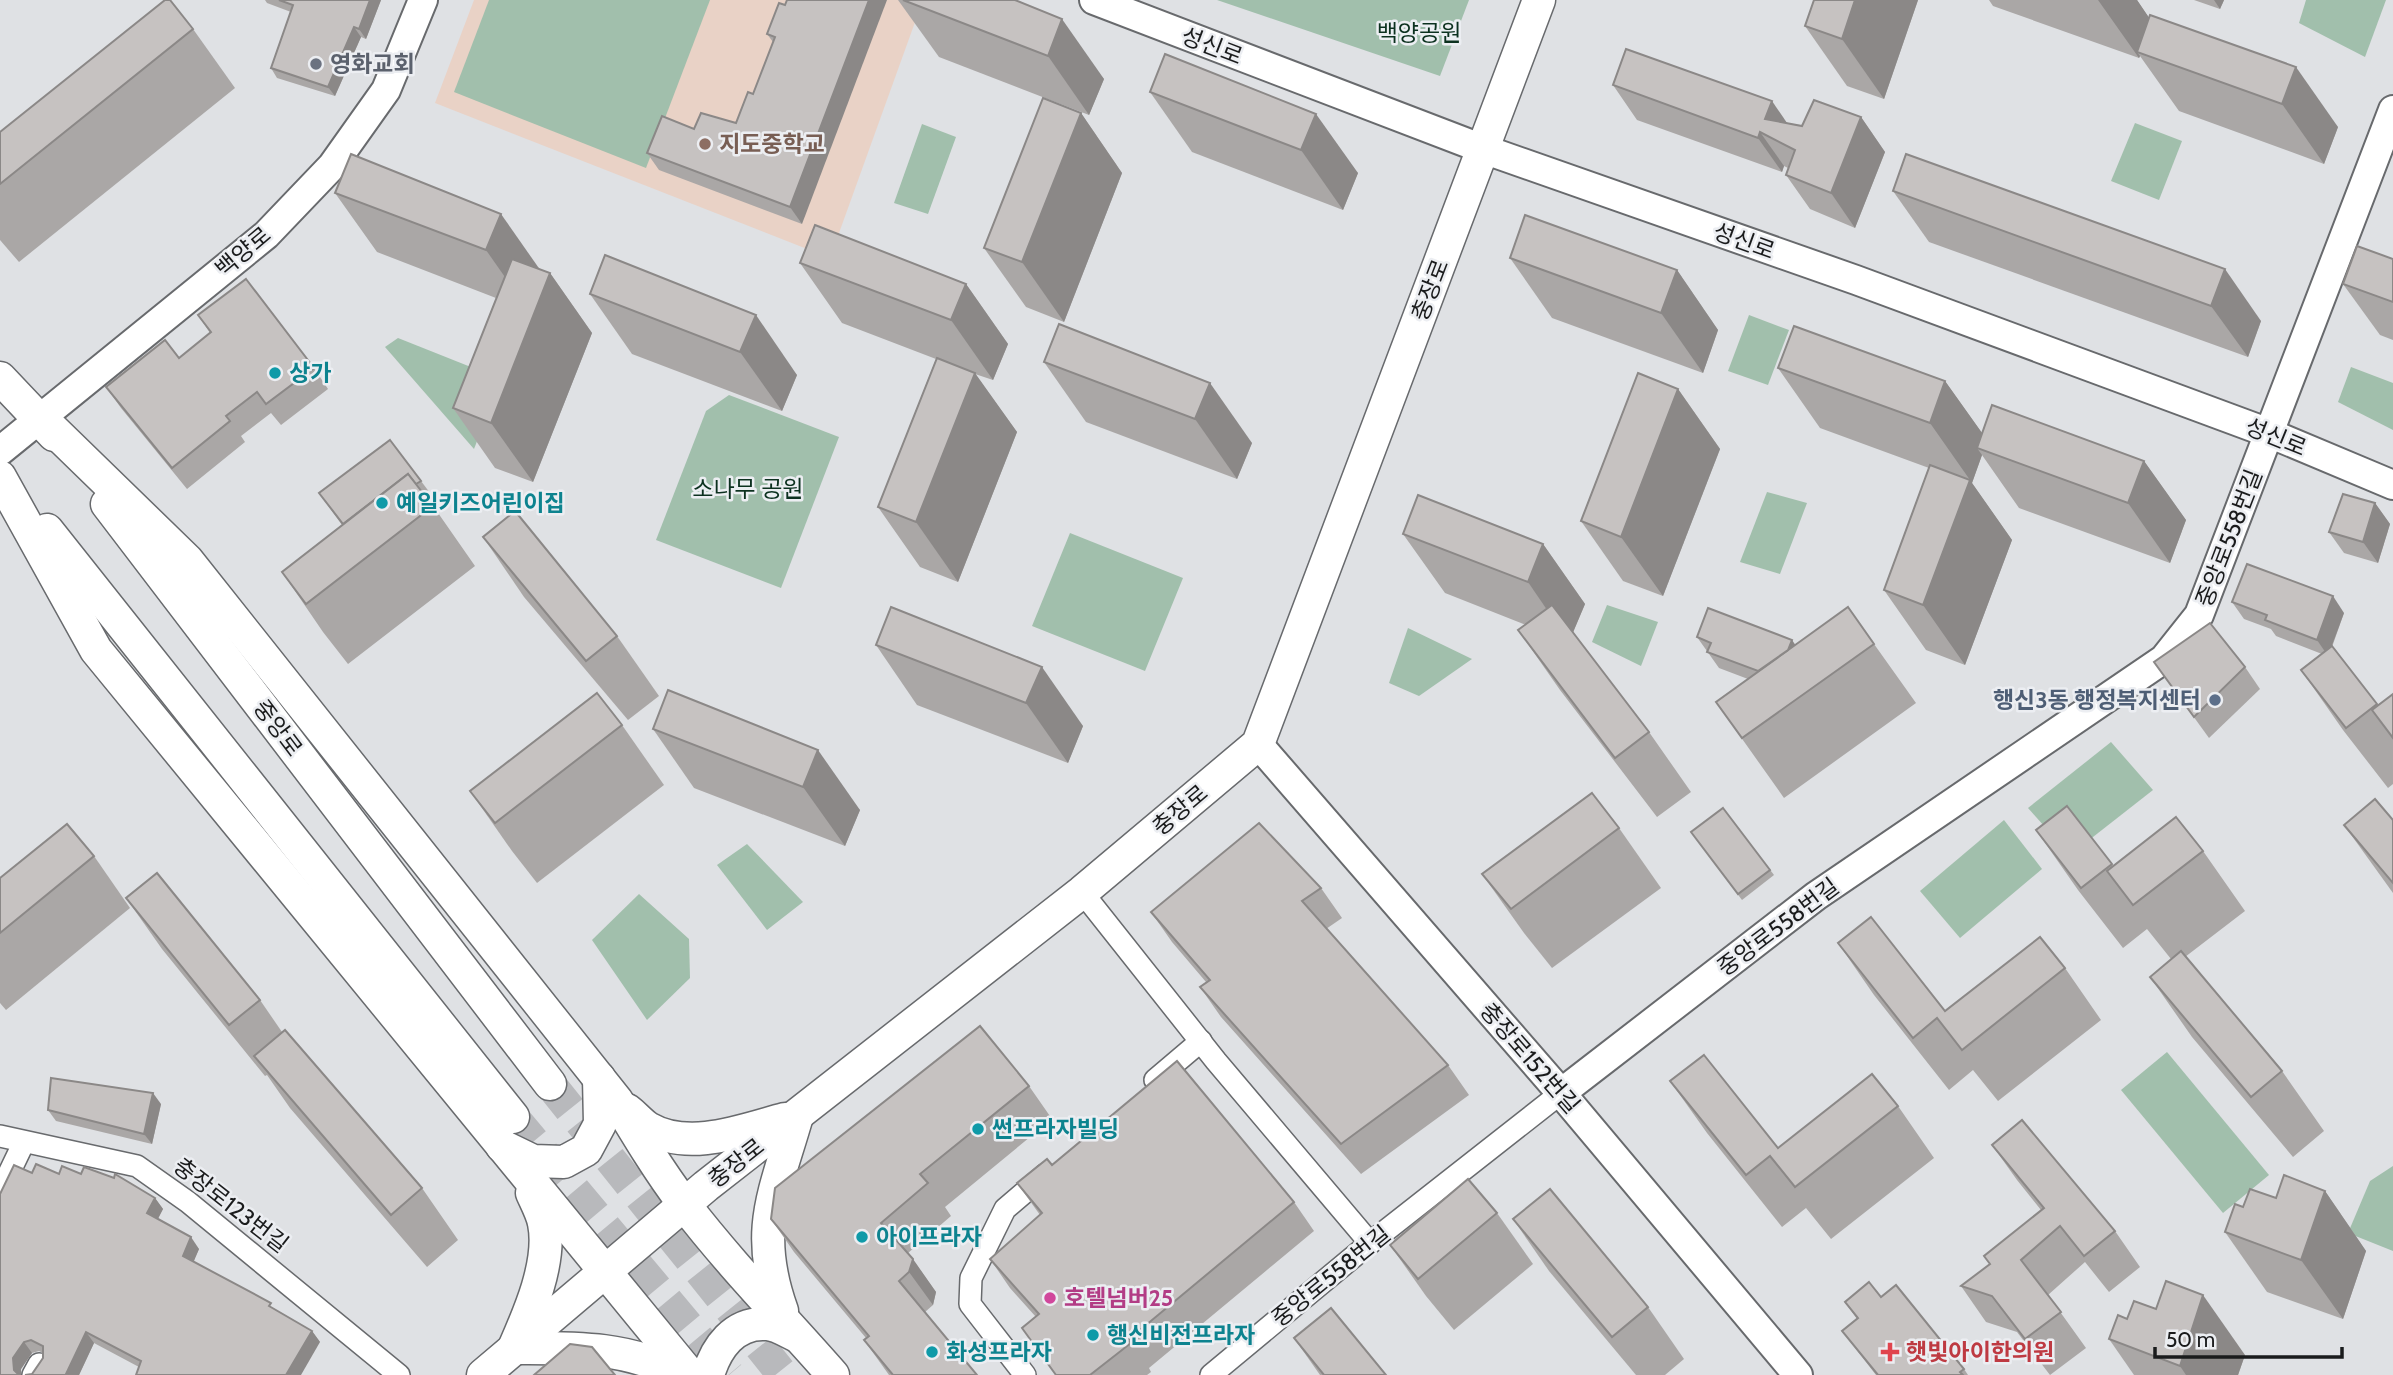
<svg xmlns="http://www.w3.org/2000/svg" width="2393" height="1375" viewBox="0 0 2393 1375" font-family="Cabin,'Noto Sans KR',sans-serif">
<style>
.education{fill:#e9d2c6}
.green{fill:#a1bfac}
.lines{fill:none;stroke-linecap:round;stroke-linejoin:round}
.primary-tunnel{stroke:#b8b9bc;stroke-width:32;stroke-dasharray:32 16;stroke-linecap:butt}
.street-casing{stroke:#686a6d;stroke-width:24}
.secondary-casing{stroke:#686a6d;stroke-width:32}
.primary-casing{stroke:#686a6d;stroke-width:35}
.street{stroke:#fff;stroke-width:21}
.secondary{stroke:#fff;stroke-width:28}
.primary{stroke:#fff;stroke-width:32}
.wall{fill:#aaa7a6}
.shaded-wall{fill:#8b8887}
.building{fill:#c6c2c1;stroke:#8b8887;stroke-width:2}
.worship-dot{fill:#6b7280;stroke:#eceef2;stroke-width:2.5}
.education-dot{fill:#8d6e63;stroke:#eceef2;stroke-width:2.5}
.culture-dot{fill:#0f9aa8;stroke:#eceef2;stroke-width:2.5}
.service-dot{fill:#5c6f8a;stroke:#eceef2;stroke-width:2.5}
.hotel-dot{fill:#d1479c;stroke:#eceef2;stroke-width:2.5}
.health-dot{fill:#e0444e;stroke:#eceef2;stroke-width:2.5}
.labels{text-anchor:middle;stroke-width:5;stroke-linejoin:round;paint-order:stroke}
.park-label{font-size:23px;fill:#0c311f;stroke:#eceef2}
.street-label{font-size:23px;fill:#1a1b1c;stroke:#eceef2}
.worship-label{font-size:23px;font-weight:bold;fill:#5b616d;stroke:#eceef2;text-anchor:start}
.education-label{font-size:23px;font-weight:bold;fill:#785e54;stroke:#eceef2;text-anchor:start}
.culture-label{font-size:23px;font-weight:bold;fill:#0d838f;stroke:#eceef2;text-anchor:start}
.service-label{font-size:23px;font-weight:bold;fill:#4e5e75;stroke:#eceef2;text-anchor:end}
.hotel-label{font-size:23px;font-weight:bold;fill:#b23c85;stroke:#eceef2;text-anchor:start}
.health-label{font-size:23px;font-weight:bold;fill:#be3a42;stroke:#eceef2;text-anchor:start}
</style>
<rect width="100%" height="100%" fill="#dfe1e4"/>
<polygon class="education" points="474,0 923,0 830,258 435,103"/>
<g class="green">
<polygon points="489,0 710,0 646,168 454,92"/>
<polygon points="1217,0 1469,0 1440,76"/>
<polygon points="2306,0 2386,0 2365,57 2299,23"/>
<polygon points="2135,123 2182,141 2159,200 2111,181"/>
<polygon points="922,124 956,137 928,214 894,203"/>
<polygon points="1749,315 1789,330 1768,385 1728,371"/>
<polygon points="398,338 501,379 474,449 385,347"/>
<polygon points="2351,367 2393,383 2393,430 2338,402"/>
<polygon points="729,395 839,437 781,588 656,540 706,411"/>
<polygon points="1767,492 1807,503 1780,574 1740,562"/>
<polygon points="1070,533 1183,578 1145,671 1032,626"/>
<polygon points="1607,605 1658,622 1641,666 1592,642"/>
<polygon points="1408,628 1472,659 1419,696 1389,683"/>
<polygon points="2111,742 2153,790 2070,855 2028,808"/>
<polygon points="2004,820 2042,869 1960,938 1920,891"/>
<polygon points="747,844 803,902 767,930 717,865"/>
<polygon points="639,894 689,939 690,978 647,1020 592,940"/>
<polygon points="2167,1052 2269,1175 2223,1213 2121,1090"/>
<polygon points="2393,1166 2393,1251 2348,1233 2370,1181"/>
</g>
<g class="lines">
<g class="primary-tunnel">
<polyline points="550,1084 783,1375"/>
<polyline points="513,1117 729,1375"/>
</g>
<defs>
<g id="street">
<polyline points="1082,892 1216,1061 1370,1243"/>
<polyline points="1155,1080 1201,1041"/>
<polyline points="0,1136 137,1166 188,1202 399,1375"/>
<polyline points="0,1192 24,1142"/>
<polyline points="33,1375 39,1364"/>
<polyline points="1025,1375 970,1304 971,1278 1005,1209 1046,1174"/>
<polyline points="1211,1375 1370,1243 1561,1093"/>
</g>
<g id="secondary">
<polyline points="1094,0 1483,149 1856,280 2269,433 2393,485"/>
<polyline points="0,451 266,235 332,166 386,90 423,0"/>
<polyline points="1258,744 1561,1093 1798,1375"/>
<polyline points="1561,1093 1816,896 2164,659 2199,615 2393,110"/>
</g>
<g id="primary">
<polyline points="0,378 54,435"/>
<path d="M41,418l146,142 430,541c21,35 42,70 67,103 46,60 99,114 149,171"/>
<polyline points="0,477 96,650 690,1375"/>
<polyline points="107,504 550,1084"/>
<polyline points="47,530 513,1117"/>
<path d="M627,1110c7,5 13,13 21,18 41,24 96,2 137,-9"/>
<polyline points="502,1146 533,1161 564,1162 586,1150 600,1124 599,1078"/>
<path d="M532,1193c4,9 10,20 12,30 8,39 -15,91 -30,125 59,0 113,-2 166,27"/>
<path d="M782,1311c-29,-81 -7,-118 15,-195"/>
<polyline points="483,1375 706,1186 1082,892 1258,744 1539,0"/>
<path d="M708,1375c8,-27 26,-53 58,-51 10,0 22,8 31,12"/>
</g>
</defs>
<use href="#street" class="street-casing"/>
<use href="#secondary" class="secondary-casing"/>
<use href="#primary" class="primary-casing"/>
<use href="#street" class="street"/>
<use href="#secondary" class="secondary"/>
<use href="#primary" class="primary"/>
</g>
<g class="wall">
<polygon points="265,0 381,0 366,39 361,37 335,96 277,78 271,68 291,12 267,3"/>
<polygon points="898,0 1015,0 1104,79 1089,115 939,57"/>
<polygon points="1918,0 1884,99 1847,86 1805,26"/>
<polygon points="1989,0 2137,0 2149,18 2338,127 2324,164 2179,111 2140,56 2139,58 1993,6"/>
<polygon points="2194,0 2224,0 2220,9"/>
<polygon points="779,3 802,224 659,170 647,153 694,129 736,123 753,94 773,42 767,34"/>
<polygon points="193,29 235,88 19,262 0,240 0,132"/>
<polygon points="1165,54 1358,173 1343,210 1192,152 1150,92"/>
<polygon points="1613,85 1802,126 1861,117 1885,152 1855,228 1810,209 1786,175 1788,168 1784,166 1782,172 1637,120"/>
<polygon points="1081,113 1122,173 1064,322 1026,307 984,248"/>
<polygon points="1893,191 2261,321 2248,357 1929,242"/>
<polygon points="335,193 550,273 592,333 533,482 495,468 453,408 496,298 377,252"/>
<polygon points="605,255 797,375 782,411 632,354 590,294"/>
<polygon points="1510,258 1677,270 1718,330 1703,373 1552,318"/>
<polygon points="2393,259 2393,340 2380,335 2343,284"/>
<polygon points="800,263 966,284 1008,344 993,380 975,374 1017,432 958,582 920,567 878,507 936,359 842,323"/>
<polygon points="198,315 314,368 328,389 281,425 271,413 241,436 245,442 187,489 121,408 106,387 179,358 210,333"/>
<polygon points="1059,324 1252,443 1237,479 1086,422 1044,362"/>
<polygon points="1778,368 1945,381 1982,433 2144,461 2186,520 2170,563 2019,508 1982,455 1972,483 2012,540 1965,665 1926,650 1884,590 1929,468 1820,428"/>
<polygon points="1678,389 1720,449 1663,596 1623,581 1581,521"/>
<polygon points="421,481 433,497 429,500 475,566 348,664 323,632 282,572 342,525 319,493"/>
<polygon points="2375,503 2390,524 2378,563 2344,553 2329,532"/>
<polygon points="1403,534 1543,544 1585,604 1573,632 1649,732 1691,792 1657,817 1560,690 1518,630 1526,625 1445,593"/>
<polygon points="483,537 617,636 659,696 628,720 524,597"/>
<polygon points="2232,602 2344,613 2332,647 2332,646 2378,705 2393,694 2393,784 2388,788 2343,730 2301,670 2322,654 2276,636 2271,629 2244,619"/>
<polygon points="891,607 1083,726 1068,763 917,705 876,645"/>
<polygon points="1697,637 1795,645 1874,644 1916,703 1784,798 1716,702 1748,679 1719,668"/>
<polygon points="2154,662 2245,667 2260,689 2209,738"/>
<polygon points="668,690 860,810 845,846 694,788 653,729"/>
<polygon points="622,725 664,785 537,883 512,851 470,791"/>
<polygon points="2067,806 2113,866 2203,851 2245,911 2185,957 2282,1071 2324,1131 2293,1157 2192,1037 2150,977 2171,959 2147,929 2123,948 2078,890 2036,830"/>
<polygon points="1723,808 1774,875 1742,900 1691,832"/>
<polygon points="2393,820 2393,893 2344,825"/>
<polygon points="1619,828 1661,888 1552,968 1524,933 1482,874"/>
<polygon points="94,856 130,908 6,1010 0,1003 0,878"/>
<polygon points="1321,888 1342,918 1326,929 1448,1065 1469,1095 1361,1174 1221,1017 1200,987 1206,982 1172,942 1151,912"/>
<polygon points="126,898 260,1000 282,1032 422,1188 458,1240 427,1267 290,1108 267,1075 265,1076 162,949"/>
<polygon points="1838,943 1945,1011 2065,968 2101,1020 1998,1101 1973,1070 1949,1090 1874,995"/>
<polygon points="1670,1081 1778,1148 1898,1106 1934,1158 1831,1239 1806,1208 1782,1227 1707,1133"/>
<polygon points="1029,1086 1052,1119 945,1207 951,1216 908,1253 936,1292 933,1305 925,1312 977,1375 889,1375 864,1340 866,1338 794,1252 771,1219"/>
<polygon points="161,1104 152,1144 56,1121 48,1110"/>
<polygon points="1992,1145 2115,1231 2140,1267 2109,1292 2085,1262 2048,1295 2086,1348 2050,1375 2017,1332 1986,1322 1961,1286 1990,1264 1984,1256 2041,1210 2017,1180"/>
<polygon points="1052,1165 1294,1202 1314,1231 1149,1368 1151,1372 1147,1375 1056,1375 1022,1328 1036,1317 1010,1288 990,1259 1040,1215 1017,1183"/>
<polygon points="32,1173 81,1174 155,1198 163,1209 158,1219 199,1249 193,1262 312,1331 320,1342 139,1367 94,1343 79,1375 24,1375 32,1374 43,1358 43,1353 39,1351 32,1353 21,1369 0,1375"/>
<polygon points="2325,1191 2366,1251 2343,1319 2267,1292 2225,1232 2243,1207 2276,1198"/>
<polygon points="1497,1213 1533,1264 1454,1330 1426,1296 1390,1245"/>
<polygon points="1513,1219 1648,1307 1684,1359 1665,1375 1636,1375 1549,1271"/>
<polygon points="1881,1297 1964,1369 1968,1375 1876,1375 1842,1331 1857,1319 1845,1302"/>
<polygon points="2127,1319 2245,1355 2238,1375 2134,1375 2109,1339"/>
<polygon points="1294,1338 1386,1375 1320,1375"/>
</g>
<g class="shaded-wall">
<polygon points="370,0 381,0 366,39 359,29"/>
<polygon points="869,0 887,0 802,224 790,207"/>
<polygon points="1855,0 1918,0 1884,99 1842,39"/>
<polygon points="2098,0 2137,0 2152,22 2137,52 2140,56 2139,58"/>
<polygon points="2214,0 2224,0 2220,9"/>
<polygon points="1062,19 1104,79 1089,115 1048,56"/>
<polygon points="354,27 361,37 335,96 328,87"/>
<polygon points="2296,67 2338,127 2324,164 2282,104"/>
<polygon points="1772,101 1796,136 1765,119"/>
<polygon points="1081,113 1122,173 1064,322 1022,262"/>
<polygon points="1316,114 1358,173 1343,210 1301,150"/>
<polygon points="1861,117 1885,152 1855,228 1831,193"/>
<polygon points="1760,132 1784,166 1782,172 1758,138"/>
<polygon points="501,214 543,274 528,310 486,250"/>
<polygon points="2225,269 2261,321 2248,357 2211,306"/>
<polygon points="1677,270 1718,330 1703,373 1661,313"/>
<polygon points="550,273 592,333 533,482 491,423"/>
<polygon points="966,284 1008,344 993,380 951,320"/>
<polygon points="756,315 797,375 782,411 740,352"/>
<polygon points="975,373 1017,432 958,582 916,522"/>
<polygon points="1945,381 1987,440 1977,448 1982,455 1972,483 2012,540 1965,665 1923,605 1970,480 1930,423"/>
<polygon points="1210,383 1252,443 1237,479 1195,419"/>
<polygon points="1678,389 1720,449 1663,596 1621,537"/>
<polygon points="2144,461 2186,520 2170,563 2128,503"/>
<polygon points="2375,503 2390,524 2378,563 2363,542"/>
<polygon points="1543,544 1585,604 1569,642 1528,582"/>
<polygon points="2333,596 2344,613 2328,656 2317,640"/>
<polygon points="1792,640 1803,656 1777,679"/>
<polygon points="1042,667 1083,726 1068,763 1026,703"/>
<polygon points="818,750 860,810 845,846 803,787"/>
<polygon points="153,1093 161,1104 152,1144 144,1134"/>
<polygon points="2325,1191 2366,1251 2343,1319 2301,1260"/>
<polygon points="155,1198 163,1209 155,1224 147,1213"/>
<polygon points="191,1237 199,1249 191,1268 183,1256"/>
<polygon points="913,1259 936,1292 933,1305 909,1272"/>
<polygon points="2203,1295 2245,1355 2238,1375 2186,1375 2180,1366"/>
<polygon points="312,1331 320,1342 301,1375 286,1375"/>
<polygon points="86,1332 94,1343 79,1375 67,1375 66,1374"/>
<polygon points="24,1342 32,1353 21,1369 21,1375 17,1375 14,1370 13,1358"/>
</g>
<g class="building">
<polygon points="165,0 170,0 193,29 0,184 0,132"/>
<polygon points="279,0 370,0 359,29 354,27 328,87 271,68 293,5"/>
<polygon points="787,0 869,0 790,207 647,153 662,116 694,129 701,113 736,123 748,92 753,94 775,37 767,34 779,3 785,5"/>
<polygon points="903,0 1015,0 1062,19 1048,56"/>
<polygon points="1814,0 1855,0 1842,39 1805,26"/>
<polygon points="2150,15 2296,67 2282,104 2137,52"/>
<polygon points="1626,49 1772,101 1765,119 1802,126 1814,100 1861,117 1831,193 1786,175 1795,150 1760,132 1758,138 1613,85"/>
<polygon points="1165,54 1316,114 1301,150 1150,92"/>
<polygon points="1043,98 1081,113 1022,262 984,248"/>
<polygon points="351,154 501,214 486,250 335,193"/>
<polygon points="1906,154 2225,269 2211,306 1893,191"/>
<polygon points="1525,215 1677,270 1661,313 1510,258"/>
<polygon points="815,225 966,284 951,320 800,263"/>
<polygon points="2357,246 2393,259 2393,302 2343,284"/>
<polygon points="605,255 756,315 740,352 590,294"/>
<polygon points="512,259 550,273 491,423 453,408"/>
<polygon points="246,279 314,368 266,404 257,392 226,416 230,421 172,468 106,387 165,340 179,358 211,332 198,315"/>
<polygon points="1059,324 1210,383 1195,419 1044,362"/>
<polygon points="1794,326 1945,381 1930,423 1778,368"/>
<polygon points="937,358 975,373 916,522 878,507"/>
<polygon points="1638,373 1678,389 1621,537 1581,521"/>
<polygon points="1992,405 2144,461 2128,503 1977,448"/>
<polygon points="390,440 421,481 416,484 408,474 343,524 319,493"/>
<polygon points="1930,465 1970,480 1923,605 1884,590"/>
<polygon points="408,474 433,506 306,604 282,572"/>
<polygon points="2343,494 2375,503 2363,542 2329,532"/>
<polygon points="1418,495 1543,544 1528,582 1403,534"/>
<polygon points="515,511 617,636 586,661 483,537"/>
<polygon points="2247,564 2333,596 2317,640 2265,620 2267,615 2232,602"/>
<polygon points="1552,605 1649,732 1615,758 1518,630"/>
<polygon points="891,607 1042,667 1026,703 876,645"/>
<polygon points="1848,607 1874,644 1742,738 1716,702"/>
<polygon points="1708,608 1792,640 1788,650 1758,671 1707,652 1711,643 1697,637"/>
<polygon points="2210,623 2245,667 2194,717 2154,662"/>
<polygon points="2332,646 2377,704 2346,728 2301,670"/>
<polygon points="668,690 818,750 803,787 653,729"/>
<polygon points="597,693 622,725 495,823 470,791"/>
<polygon points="2393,694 2393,738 2372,710"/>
<polygon points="1592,793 1619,828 1511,909 1482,874"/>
<polygon points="2375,799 2393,820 2393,883 2344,825"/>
<polygon points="2067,806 2112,864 2081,888 2036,830"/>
<polygon points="1723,808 1770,870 1738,894 1691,832"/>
<polygon points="2176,817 2203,851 2133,905 2107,871"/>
<polygon points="1259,823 1321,888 1302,901 1448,1065 1341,1144 1200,987 1210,980 1151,912"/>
<polygon points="67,824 94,856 0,933 0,878"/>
<polygon points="157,873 260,1000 229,1025 126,898"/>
<polygon points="1871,917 1945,1011 2040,937 2065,968 1962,1050 1937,1018 1913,1038 1838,943"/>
<polygon points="2181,951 2282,1071 2251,1097 2150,977"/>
<polygon points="980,1026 1029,1086 920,1174 928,1183 881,1223 913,1259 909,1272 899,1281 977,1375 893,1375 864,1340 869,1336 771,1219 775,1188"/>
<polygon points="285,1030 422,1188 391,1215 254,1056"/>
<polygon points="1704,1055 1778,1148 1872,1074 1898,1106 1795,1187 1770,1156 1746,1175 1670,1081"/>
<polygon points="1177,1061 1294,1202 1128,1340 1131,1343 1090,1375 1056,1375 1022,1328 1039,1314 990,1259 1042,1213 1017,1183 1047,1159 1052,1165"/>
<polygon points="51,1078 153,1093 144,1134 48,1110"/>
<polygon points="2022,1120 2115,1231 2084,1256 2060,1226 2021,1260 2061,1312 2025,1339 1992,1296 1961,1286 1990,1264 1984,1256 2044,1208 1992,1145"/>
<polygon points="36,1164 59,1174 62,1166 81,1174 84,1167 114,1178 115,1174 155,1198 147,1213 191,1237 183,1256 271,1303 269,1306 312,1331 286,1375 136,1375 141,1361 86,1332 66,1374 68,1375 25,1375 32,1374 43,1358 43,1346 31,1340 24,1342 13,1358 14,1370 19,1375 0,1375 0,1194 14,1165 32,1173"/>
<polygon points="2284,1175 2325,1191 2301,1260 2225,1232 2235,1204 2243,1207 2250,1189 2276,1198"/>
<polygon points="1468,1179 1497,1213 1418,1279 1390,1245"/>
<polygon points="1550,1189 1648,1307 1612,1337 1513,1219"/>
<polygon points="2166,1281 2203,1295 2180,1366 2109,1339 2118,1315 2127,1319 2134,1301 2156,1309"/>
<polygon points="1869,1282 1881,1297 1896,1285 1964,1369 1960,1372 1963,1375 1878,1375 1842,1331 1858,1318 1845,1302"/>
<polygon points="1331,1308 1386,1375 1324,1375 1294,1338"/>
<polygon points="570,1344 592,1347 615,1375 534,1375"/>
</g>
<circle class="worship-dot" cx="316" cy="64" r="7"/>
<circle class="education-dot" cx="705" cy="144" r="7"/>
<g class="culture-dot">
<circle cx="275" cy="373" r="7"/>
<circle cx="382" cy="503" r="7"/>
<circle cx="978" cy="1129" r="7"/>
<circle cx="862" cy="1237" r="7"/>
<circle cx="1093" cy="1335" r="7"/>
<circle cx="932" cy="1352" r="7"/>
</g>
<circle class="service-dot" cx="2215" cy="700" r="7"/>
<circle class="hotel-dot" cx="1050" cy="1298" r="7"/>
<path class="health-dot" d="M1886.5 1341.5h7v7h7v7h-7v7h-7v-7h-7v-7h7z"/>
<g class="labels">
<g class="park-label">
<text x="1419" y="41">백양공원</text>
<text x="748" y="497">소나무 공원</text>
</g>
<g class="street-label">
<text transform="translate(1212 46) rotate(21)" y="8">성신로</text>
<text transform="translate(1744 241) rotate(20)" y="8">성신로</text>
<text transform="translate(243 252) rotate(-40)" y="8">백양로</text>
<text transform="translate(1430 290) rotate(-69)" y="8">충장로</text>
<text transform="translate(2276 437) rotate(22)" y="8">성신로</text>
<text transform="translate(2229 538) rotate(-69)" y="8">중앙로558번길</text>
<text transform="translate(278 728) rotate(53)" y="8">중앙로</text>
<text transform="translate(1180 810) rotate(-40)" y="8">충장로</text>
<text transform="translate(1778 927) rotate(-37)" y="8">중앙로558번길</text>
<text transform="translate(1530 1058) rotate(49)" y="8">충장로152번길</text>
<text transform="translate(736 1163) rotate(-38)" y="8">충장로</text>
<text transform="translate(231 1205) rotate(38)" y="8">충장로123번길</text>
<text transform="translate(1331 1276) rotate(-39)" y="8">중앙로558번길</text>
</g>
<g class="worship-label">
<text x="330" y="72">영화교회</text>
</g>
<g class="education-label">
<text x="719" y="152">지도중학교</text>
</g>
<g class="culture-label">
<text x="289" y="381">상가</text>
<text x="396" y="511">예일키즈어린이집</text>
<text x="992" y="1137">썬프라자빌딩</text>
<text x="876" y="1245">아이프라자</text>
<text x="1107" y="1343">행신비전프라자</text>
<text x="946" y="1360">화성프라자</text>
</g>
<g class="service-label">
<text x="2201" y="708">행신3동 행정복지센터</text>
</g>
<g class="hotel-label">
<text x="1064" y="1306">호텔넘버25</text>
</g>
<g class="health-label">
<text x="1906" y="1360">햇빛아이한의원</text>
</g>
</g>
<path d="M2155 1347v10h187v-10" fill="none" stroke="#1a1b1c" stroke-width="3.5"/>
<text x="2166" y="1347" font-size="21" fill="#1a1b1c" stroke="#eceef2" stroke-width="5" paint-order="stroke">50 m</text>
</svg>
